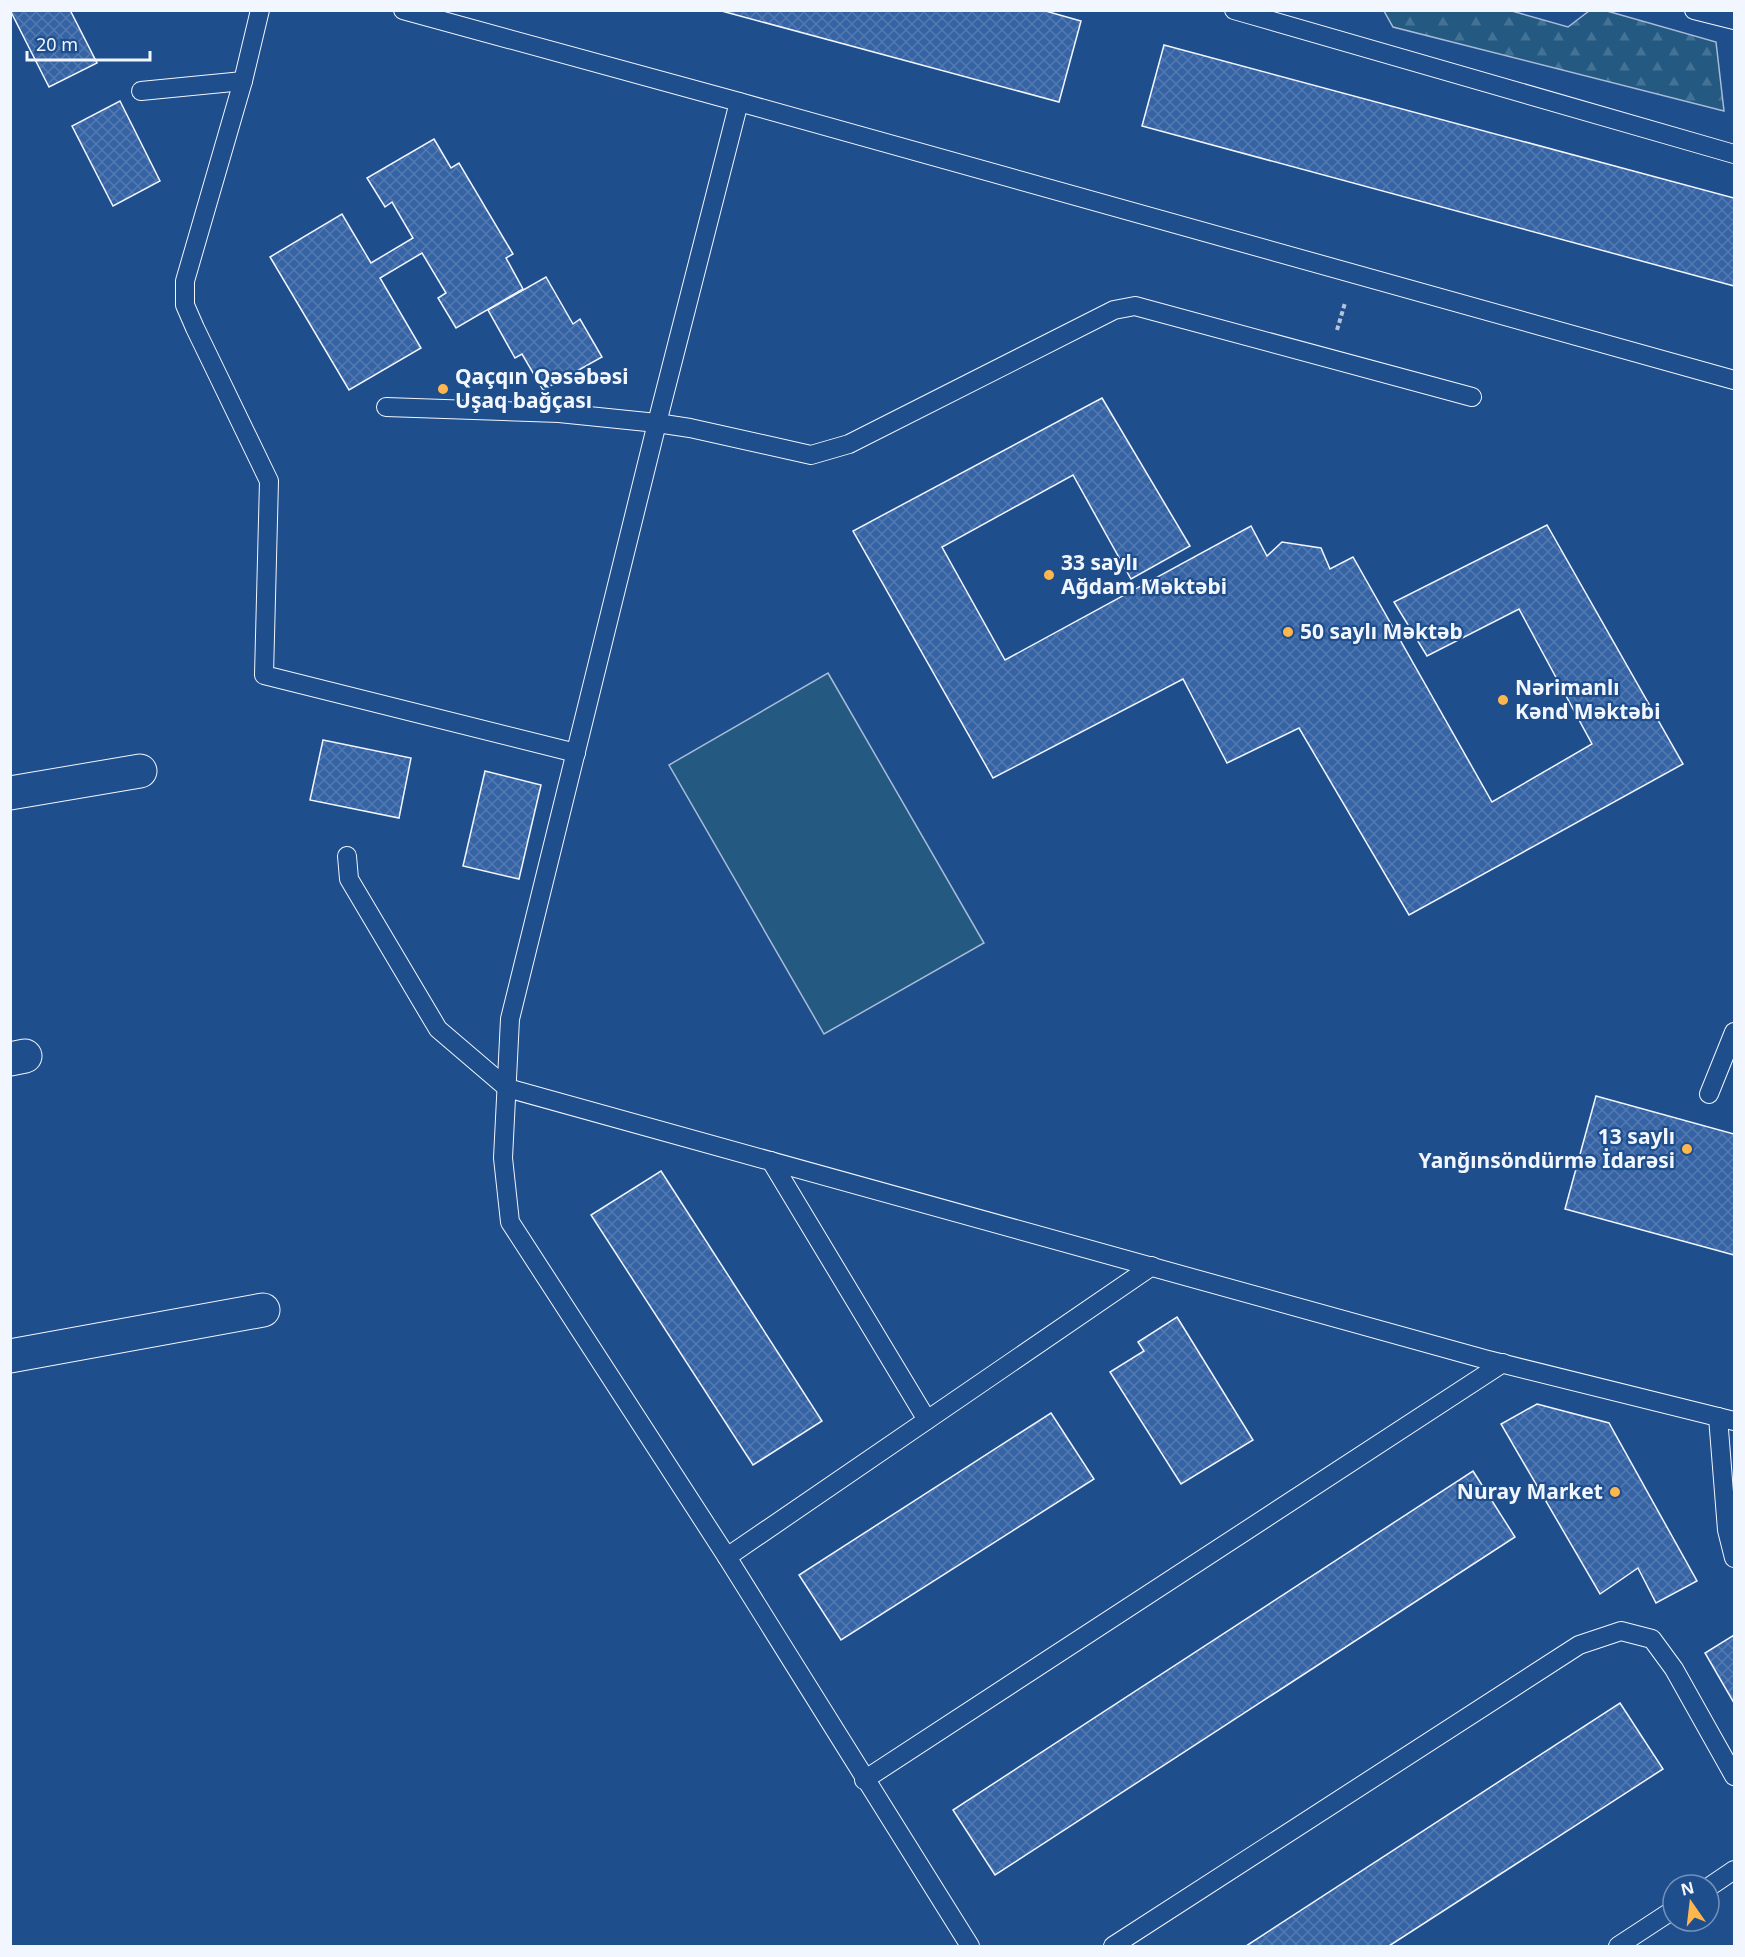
<svg xmlns="http://www.w3.org/2000/svg" width="1745" height="1957" viewBox="0 0 1745 1957" font-family="'Noto Sans',sans-serif">
<style>
.forest{fill:url(#forest-firs);stroke:#a8bbd7;stroke-width:1.5}
.garden{fill:#245a82;stroke:#a8bbd7;stroke-width:1.5}
.building{fill:url(#building-cross-hatch);stroke:#f2f6ff;stroke-width:1.5}
.lines{fill:none;stroke-linecap:round;stroke-linejoin:round}
.lane-casing{stroke:#f2f6ff;stroke-width:20}
.street-casing{stroke:#f2f6ff;stroke-width:35}
.path{stroke:#b3c4dc;stroke-width:4;stroke-dasharray:4.5 3;stroke-linecap:butt}
.lane{stroke:#1f4e8c;stroke-width:18}
.street{stroke:#1f4e8c;stroke-width:33}
.poi-dot{fill:#ffb74d;stroke:#1f4e8c;stroke-width:2}
.labels{text-anchor:middle;stroke-width:4.5;stroke-linejoin:round;paint-order:stroke}
.poi-label{font-size:21px;font-weight:bold;fill:#f2f6ff;stroke:#1f4e8c;text-anchor:start}
</style>
<defs>
<pattern id="forest-firs" width="22" height="20" patternUnits="userSpaceOnUse" patternTransform="scale(1.5)"><rect width="22" height="20" fill="#245a82"/><path d="M5 1l3.5 6h-7zM16 11l3.5 6h-7z" fill="#447295"/></pattern>
<pattern id="building-cross-hatch" width="8" height="8" patternUnits="userSpaceOnUse" patternTransform="scale(1.5)"><rect width="8" height="8" fill="#3563a3"/><path d="M0 0l8 8M0 8l8-8" fill="none" stroke="#537ab1"/></pattern>
</defs>
<rect width="100%" height="100%" fill="#1f4e8c"/>
<polygon class="forest" points="1384,11 1512,11 1568,27 1589,11 1607,11 1716,42 1724,111 1393,27"/>
<polygon class="garden" points="828,673 984,943 824,1034 669,765"/>
<g class="building">
<polygon points="10,10 70,10 97,63 49,87"/>
<polygon points="718,10 1042,10 1081,21 1059,102"/>
<polygon points="1164,45 1734,198 1734,286 1142,126"/>
<polygon points="120,101 160,181 113,206 72,126"/>
<polygon points="434,139 451,168 459,163 513,254 506,258 523,289 456,328 438,298 446,293 422,253 380,278 421,348 349,390 270,257 342,214 371,263 413,238 392,202 385,207 367,178"/>
<polygon points="546,277 573,324 580,319 602,357 543,390 522,354 515,358 488,310"/>
<polygon points="1102,398 1190,546 1131,579 1073,475 942,547 1005,660 1251,526 1267,556 1282,542 1321,548 1330,569 1353,557 1492,802 1592,744 1519,609 1427,656 1394,602 1547,525 1683,764 1409,915 1299,728 1227,763 1183,679 993,778 853,531"/>
<polygon points="323,740 411,758 399,818 310,800"/>
<polygon points="485,771 541,785 519,879 463,866"/>
<polygon points="1596,1096 1734,1134 1734,1255 1565,1209"/>
<polygon points="661,1171 822,1421 753,1465 591,1215"/>
<polygon points="1177,1317 1253,1440 1181,1484 1110,1372 1144,1351 1138,1342"/>
<polygon points="1537,1404 1609,1423 1697,1581 1656,1603 1638,1568 1600,1594 1501,1424"/>
<polygon points="1051,1413 1094,1479 841,1640 799,1575"/>
<polygon points="1473,1471 1515,1537 995,1875 953,1810"/>
<polygon points="1734,1635 1734,1703 1705,1653"/>
<polygon points="1620,1703 1663,1769 1389,1946 1246,1946"/>
</g>
<g class="lines">
<defs>
<g id="lane">
<polyline points="260,10 243,81 185,281 185,305 195,328 269,481 264,675 576,753"/>
<polyline points="403,10 739,102 1734,380"/>
<polyline points="1234,10 1734,154"/>
<polyline points="1694,10 1734,20"/>
<polyline points="141,91 243,81"/>
<polyline points="739,102 657,423 510,1019 503,1158 510,1222 727,1557 970,1946"/>
<polyline points="386,407 559,413 657,423 690,428 811,455 849,444 1114,310 1135,306 1472,397"/>
<polyline points="347,856 349,879 438,1029 507,1088 1484,1359 1734,1421"/>
<polyline points="1709,1094 1734,1032"/>
<polyline points="771,1161 927,1420"/>
<polyline points="1718,1417 1727,1530 1734,1558"/>
<polyline points="727,1557 1152,1266"/>
<polyline points="864,1780 1503,1363"/>
<polyline points="1709,1887 1734,1870"/>
<polyline points="1113,1946 1579,1645 1621,1631 1652,1639 1674,1669 1734,1776"/>
<polyline points="1618,1946 1673,1910"/>
</g>
<g id="street">
<polyline points="10,793 140,771"/>
<polyline points="10,1059 25,1056"/>
<polyline points="10,1356 263,1310"/>
</g>
</defs>
<use href="#lane" class="lane-casing"/>
<use href="#street" class="street-casing"/>
<polyline class="path" points="1337,330 1345,303"/>
<use href="#lane" class="lane"/>
<use href="#street" class="street"/>
</g>
<g class="poi-dot">
<circle cx="443" cy="389" r="6"/>
<circle cx="1049" cy="575" r="6"/>
<circle cx="1288" cy="632" r="6"/>
<circle cx="1503" cy="700" r="6"/>
<circle cx="1687" cy="1149" r="6"/>
<circle cx="1615" cy="1492" r="6"/>
</g>
<g class="labels">
<g class="poi-label">
<text x="455" y="384">Qaçqın Qəsəbəsi<tspan x="455" dy="24">Uşaq bağçası</tspan></text>
<text x="1061" y="570">33 saylı<tspan x="1061" dy="24">Ağdam Məktəbi</tspan></text>
<text x="1300" y="639">50 saylı Məktəb</text>
<text x="1515" y="695">Nərimanlı<tspan x="1515" dy="24">Kənd Məktəbi</tspan></text>
<text x="1675" y="1144" text-anchor="end">13 saylı<tspan x="1675" dy="24">Yanğınsöndürmə İdarəsi</tspan></text>
<text x="1603" y="1499" text-anchor="end">Nuray Market</text>
</g>
</g>
<rect width="1745" height="1957" fill="none" stroke="#f2f6ff" stroke-width="24"/>
<g transform="translate(1691 1903) rotate(346)"><circle r="28" fill="#1f4e8c" stroke="#7391ba" stroke-width="1.5"/>
<path d="M0-4.5L10 22L0 15L-10 22Z" fill="#ffb74d"/>
<text y="-9" font-size="16" font-weight="bold" text-anchor="middle" fill="#f2f6ff">N</text>
</g>
<path d="M27 51v9h123v-9" fill="none" stroke="#f2f6ff" stroke-width="3"/>
<text x="36" y="51" font-size="18" fill="#f2f6ff" stroke="#1f4e8c" stroke-width="4.5" paint-order="stroke">20 m</text>
</svg>
